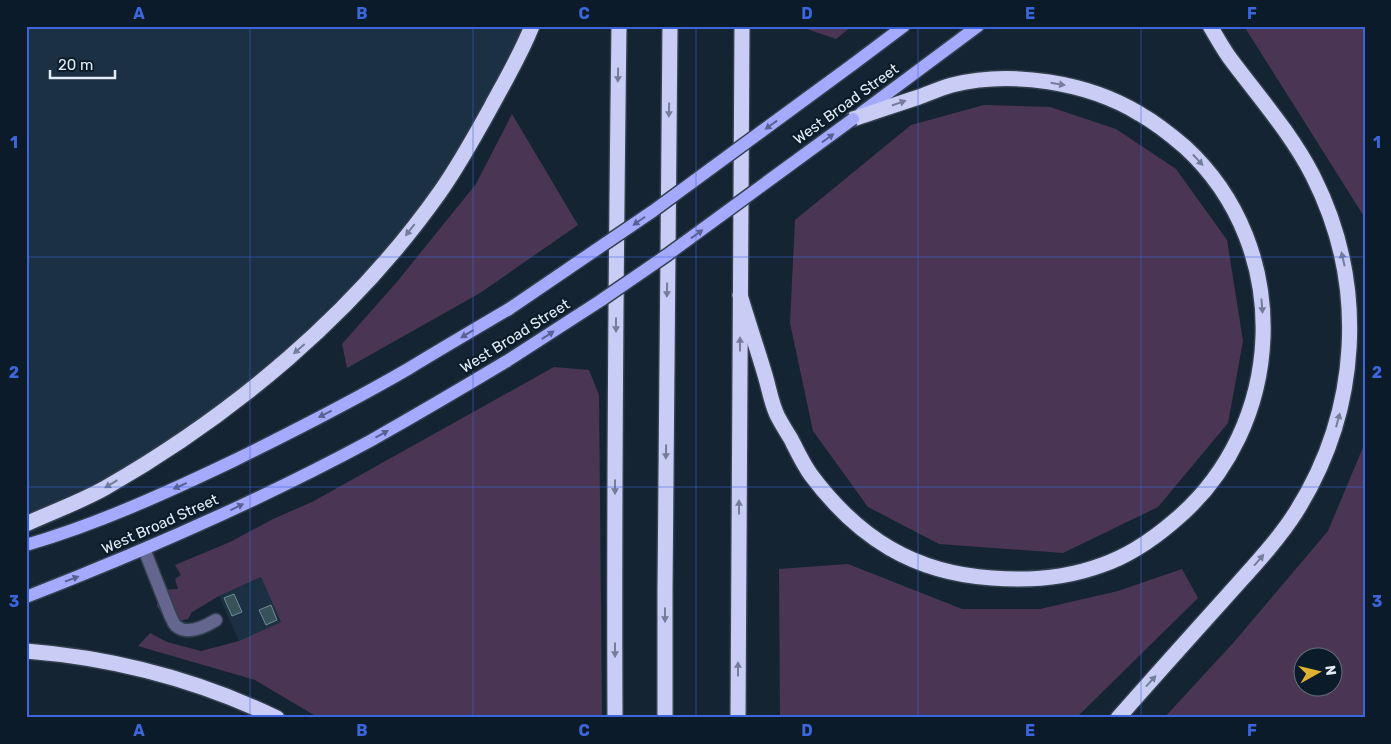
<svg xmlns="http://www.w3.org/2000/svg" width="1391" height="744" viewBox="0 0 1391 744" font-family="Rubik,sans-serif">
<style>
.built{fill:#1c3043}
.green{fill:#4a3654;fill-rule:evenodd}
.building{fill:#375259;stroke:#708c94}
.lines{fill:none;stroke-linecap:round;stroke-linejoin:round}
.minor-casing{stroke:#32404e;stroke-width:15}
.major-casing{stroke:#32404e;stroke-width:15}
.highway-casing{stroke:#32404e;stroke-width:18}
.minor{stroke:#64668f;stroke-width:12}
.major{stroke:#a6aaff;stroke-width:12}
.highway{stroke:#c9cdf6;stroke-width:15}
.major-bridge-casing{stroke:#32404e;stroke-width:15;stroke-linecap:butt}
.major-bridge{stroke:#a6aaff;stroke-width:12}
.oneway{fill:#747d9a}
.oneway2{fill:#596294}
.grid{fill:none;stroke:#3b66dc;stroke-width:1;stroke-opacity:0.55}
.labels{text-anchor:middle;stroke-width:4.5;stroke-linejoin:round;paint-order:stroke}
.street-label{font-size:15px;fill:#e2ecf6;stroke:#0c1b29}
.neatline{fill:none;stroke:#3b66dc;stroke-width:2}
.grid-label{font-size:16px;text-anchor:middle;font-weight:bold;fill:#3b66dc}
</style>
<rect width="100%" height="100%" fill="#152433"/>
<g class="built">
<polygon points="26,26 532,26 473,140 353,296 189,435 26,524"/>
<polygon points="262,577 281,622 239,641 219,596"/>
</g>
<g class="green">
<polygon points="798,26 852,26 836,39"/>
<polygon points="1244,26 1365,26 1365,218"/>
<polygon points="984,105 1050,107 1116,129 1176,169 1227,240 1243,341 1228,423 1158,507 1063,553 939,544 868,507 813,431 790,323 795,220 911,125"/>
<polygon points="512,114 578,225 480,293 347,368 342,344 396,283 476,184"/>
<polygon points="554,367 589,370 599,395 602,718 319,718 255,680 138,646 150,633 167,642 201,651 239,641 281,622 261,577 219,596 192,612 188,619 179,621 173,614 162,614 157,606 159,590 178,589 175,579 181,575 175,565 230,542 273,519 312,502"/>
<path d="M1365,437v281h-201l70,-76 94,-111 36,-86zM1334,656v30h-30v-30z"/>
<polygon points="848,564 962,609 1040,609 1118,591 1182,569 1198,598 1076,718 780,718 779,569"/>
</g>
<g class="building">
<polygon points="234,594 242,612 232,616 224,598"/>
<polygon points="271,605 277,620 266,625 259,610"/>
</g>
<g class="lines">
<defs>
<path id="minor" d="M144,549l26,66c2,4 3,8 6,11 12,10 30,0 40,-6"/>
<g id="major">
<polyline points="852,65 904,26"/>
<polyline points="861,113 978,26"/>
<path d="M26,545c72,-21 140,-52 207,-84 59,-29 118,-59 175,-92 33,-20 67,-40 101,-60"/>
<path d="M26,597c118,-46 233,-96 344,-156 46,-26 92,-53 137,-80"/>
</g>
<g id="highway">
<path d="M740,295c8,27 17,53 25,80 4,13 6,27 12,40 4,8 9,16 14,24 6,12 12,25 20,36 47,63 103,98 181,103 37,3 75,0 110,-13 26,-9 50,-25 71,-43 114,-94 122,-274 12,-375 -14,-12 -29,-24 -45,-33 -52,-32 -129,-44 -188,-29 -11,3 -22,8 -33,12 -22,7 -44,15 -66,22"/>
<path d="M26,524c26,-12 54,-22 79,-36 129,-74 249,-174 335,-296 19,-27 35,-56 51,-85 14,-26 30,-53 41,-81"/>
<path d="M26,651c89,7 170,28 251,67"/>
<path d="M615,718c-1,-231 1,-461 4,-692"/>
<polyline points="665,718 665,590 670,26"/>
<polyline points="738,718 742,26"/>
<path d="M1118,718c36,-41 72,-81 108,-121 23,-26 51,-55 70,-85 64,-102 72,-227 17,-336 -22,-43 -55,-80 -84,-119 -7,-10 -13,-21 -19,-31"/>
</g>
</defs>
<use href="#minor" class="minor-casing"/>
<use href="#major" class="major-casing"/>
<use href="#highway" class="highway-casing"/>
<use href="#minor" class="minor"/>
<use href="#major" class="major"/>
<use href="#highway" class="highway"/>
<defs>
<g id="major-bridge">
<polyline points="509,309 653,211 852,65"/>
<polyline points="507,361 600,301 667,255 853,119"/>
</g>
</defs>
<use href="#major-bridge" class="major-bridge-casing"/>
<use href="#major-bridge" class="major-bridge"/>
</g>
<defs><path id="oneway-solid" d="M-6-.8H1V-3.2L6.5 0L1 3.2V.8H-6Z" transform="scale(1.25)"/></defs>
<g class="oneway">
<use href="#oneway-solid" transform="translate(618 75) rotate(91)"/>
<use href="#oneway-solid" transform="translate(1058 84) rotate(9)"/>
<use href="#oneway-solid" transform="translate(899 103) rotate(-19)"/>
<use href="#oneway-solid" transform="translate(669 110) rotate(91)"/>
<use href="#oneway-solid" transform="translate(1198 160) rotate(47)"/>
<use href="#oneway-solid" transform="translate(410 230) rotate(128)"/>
<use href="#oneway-solid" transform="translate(1343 259) rotate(-103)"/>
<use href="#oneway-solid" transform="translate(667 290) rotate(91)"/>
<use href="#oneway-solid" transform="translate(1262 306) rotate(85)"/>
<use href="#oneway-solid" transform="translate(616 325) rotate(90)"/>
<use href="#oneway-solid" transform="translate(740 344) rotate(-90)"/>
<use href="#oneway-solid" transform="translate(299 349) rotate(139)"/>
<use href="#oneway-solid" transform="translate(1338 420) rotate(-75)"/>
<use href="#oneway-solid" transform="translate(666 452) rotate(91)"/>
<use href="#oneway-solid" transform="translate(111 484) rotate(149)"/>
<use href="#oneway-solid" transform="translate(615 487) rotate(90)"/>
<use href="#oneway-solid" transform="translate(739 507) rotate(-90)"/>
<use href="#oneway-solid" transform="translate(1259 560) rotate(-49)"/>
<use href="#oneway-solid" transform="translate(665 615) rotate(90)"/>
<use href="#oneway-solid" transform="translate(615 650) rotate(90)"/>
<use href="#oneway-solid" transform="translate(738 669) rotate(-90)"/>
<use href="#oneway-solid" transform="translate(1151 681) rotate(-48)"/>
</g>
<g class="oneway2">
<use href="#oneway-solid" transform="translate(771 125) rotate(144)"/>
<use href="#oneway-solid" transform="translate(828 138) rotate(-36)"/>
<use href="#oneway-solid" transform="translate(639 221) rotate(145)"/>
<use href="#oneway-solid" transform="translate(697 234) rotate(-36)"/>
<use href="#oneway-solid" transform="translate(467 334) rotate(149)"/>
<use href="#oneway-solid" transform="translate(548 335) rotate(-33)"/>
<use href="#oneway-solid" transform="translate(325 414) rotate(153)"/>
<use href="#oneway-solid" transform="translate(382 434) rotate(-29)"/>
<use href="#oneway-solid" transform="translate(180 486) rotate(156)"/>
<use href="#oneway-solid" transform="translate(237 507) rotate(-26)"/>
<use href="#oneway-solid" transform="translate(72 579) rotate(-21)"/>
</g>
<path class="grid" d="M250,26v692M473,26v692M696,26v692M918,26v692M1141,26v692M26,257h1339M26,487h1339"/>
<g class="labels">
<g class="street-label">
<text transform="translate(846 104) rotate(-36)" y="5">West Broad Street</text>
<text transform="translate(515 336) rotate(-32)" y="5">West Broad Street</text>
<text transform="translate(160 524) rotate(-24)" y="5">West Broad Street</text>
</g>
</g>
<rect width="1391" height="744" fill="none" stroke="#0c1b29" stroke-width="55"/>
<g transform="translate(1318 672) rotate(82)"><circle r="24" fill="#0c1b29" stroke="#626f7b"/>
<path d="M0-4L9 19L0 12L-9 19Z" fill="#deb133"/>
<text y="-8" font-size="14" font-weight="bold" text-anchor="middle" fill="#e2ecf6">N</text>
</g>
<path d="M50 70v8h65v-8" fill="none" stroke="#e2ecf6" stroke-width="2.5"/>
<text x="58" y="70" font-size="15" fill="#e2ecf6" stroke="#0c1b29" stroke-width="4" paint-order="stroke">20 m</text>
<rect x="28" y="28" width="1336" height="688" class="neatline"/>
<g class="grid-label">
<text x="139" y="19">A</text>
<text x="362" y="19">B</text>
<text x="584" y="19">C</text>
<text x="807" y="19">D</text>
<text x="1030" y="19">E</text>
<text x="1252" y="19">F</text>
<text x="14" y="148">1</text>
<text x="1377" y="148">1</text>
<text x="14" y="378">2</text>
<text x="1377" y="378">2</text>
<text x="14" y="607">3</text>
<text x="1377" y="607">3</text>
<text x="139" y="736">A</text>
<text x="362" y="736">B</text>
<text x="584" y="736">C</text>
<text x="807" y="736">D</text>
<text x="1030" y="736">E</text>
<text x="1252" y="736">F</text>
</g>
</svg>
